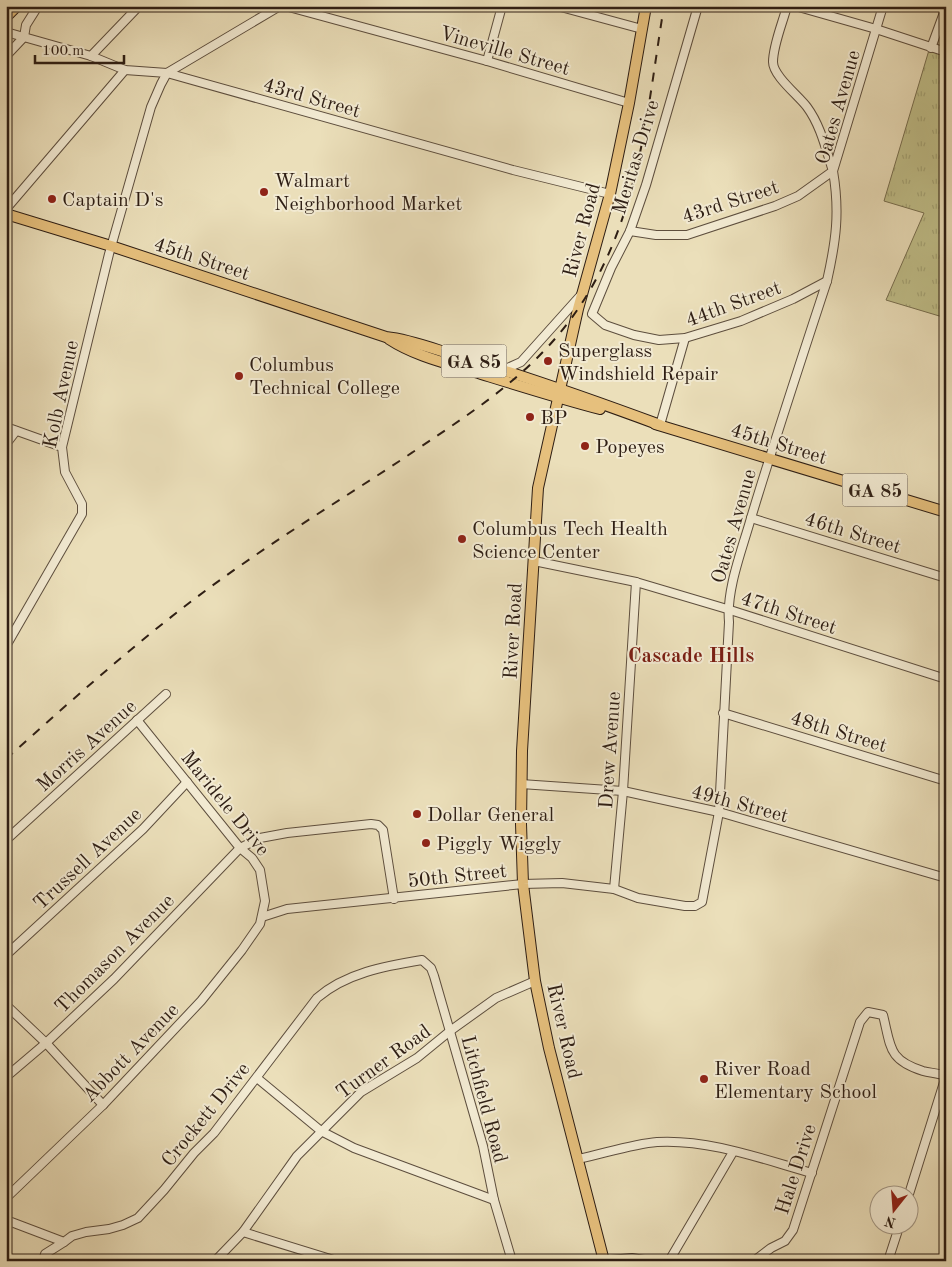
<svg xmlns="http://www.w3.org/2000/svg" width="952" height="1267" viewBox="0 0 952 1267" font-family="'Old Standard TT',serif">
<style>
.grass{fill:url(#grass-tufts);stroke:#776e4f}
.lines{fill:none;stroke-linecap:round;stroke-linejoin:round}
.minor-casing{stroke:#5d4e3e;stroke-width:10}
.major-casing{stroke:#2e1e14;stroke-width:12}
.minor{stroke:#f2ead2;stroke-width:8}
.major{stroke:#e6c07d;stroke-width:10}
.rail{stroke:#2e1e14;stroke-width:2;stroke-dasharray:9 9;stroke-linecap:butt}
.poi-dot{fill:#8f2418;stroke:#f2ead2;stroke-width:2}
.labels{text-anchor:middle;stroke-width:4;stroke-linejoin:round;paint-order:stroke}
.shield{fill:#f2ead2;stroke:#695b4d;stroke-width:1}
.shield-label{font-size:19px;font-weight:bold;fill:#2e1e14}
.street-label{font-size:20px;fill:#2e1e14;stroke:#f2ead2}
.poi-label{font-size:20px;fill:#2e1e14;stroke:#f2ead2;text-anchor:start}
.neighbourhood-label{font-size:21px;font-weight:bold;fill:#7a1f14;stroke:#f2ead2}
</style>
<defs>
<pattern id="grass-tufts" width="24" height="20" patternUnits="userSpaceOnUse" patternTransform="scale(1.25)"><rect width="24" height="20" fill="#c0bf8a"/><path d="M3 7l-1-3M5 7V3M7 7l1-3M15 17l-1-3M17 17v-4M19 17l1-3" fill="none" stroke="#a5a476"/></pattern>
</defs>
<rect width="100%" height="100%" fill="#ebdfba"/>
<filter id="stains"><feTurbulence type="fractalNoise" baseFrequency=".004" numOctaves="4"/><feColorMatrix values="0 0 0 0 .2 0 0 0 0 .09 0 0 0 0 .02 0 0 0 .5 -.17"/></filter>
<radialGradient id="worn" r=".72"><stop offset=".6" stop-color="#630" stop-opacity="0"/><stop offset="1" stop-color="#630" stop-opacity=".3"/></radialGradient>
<polygon class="grass" points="929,50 946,56 946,318 886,300 924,213 884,201"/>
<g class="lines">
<defs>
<g id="minor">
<polyline points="285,6 487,61 629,103"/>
<polyline points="557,6 642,29"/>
<polyline points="698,6 646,185 630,231 611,268 592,314 605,325 634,335 659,340 685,338 741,321 793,299 827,281"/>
<polyline points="795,6 876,29 946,52"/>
<polyline points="6,32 91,56 125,70 167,73 513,170 610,194"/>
<polyline points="931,48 946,7"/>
<polyline points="6,56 24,37 26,25 38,6"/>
<polyline points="91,56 139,6"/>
<polyline points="487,61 502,6"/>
<polyline points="6,209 125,70"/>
<path d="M630,231l26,4h31l88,-29 23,-10 35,-25c-7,-21 -12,-45 -26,-64 -8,-11 -34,-31 -34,-45 0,-17 10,-40 14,-56"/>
<polyline points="503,370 521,362 581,295"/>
<polyline points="660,425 685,338"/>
<polyline points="6,427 62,447"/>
<polyline points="6,444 16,431"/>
<polyline points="751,518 946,578"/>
<polyline points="534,561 636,582 727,609 946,679"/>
<polyline points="6,646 82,514 82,504 65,472 62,447 109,254 151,107 161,84 167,73 280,6"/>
<polyline points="723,713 946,781"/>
<polyline points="521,784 623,791 719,812 946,878"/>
<polyline points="6,840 166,694"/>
<polyline points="614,889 623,791 636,582"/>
<path d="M262,917l25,-8 236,-25 39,-1 52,6 24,9 47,8h10l7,-4 17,-90 10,-190c-3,-32 13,-72 22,-104 24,-79 50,-158 76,-237 9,-40 13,-69 6,-110l50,-165"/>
<polyline points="6,955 143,829 187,782"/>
<polyline points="6,1005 46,1043 103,1105"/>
<polyline points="6,1077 46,1043 114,979 240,848 260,838 287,833 371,824 378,825 383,830 394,899"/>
<polyline points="257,1078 321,1131 354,1148 494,1200"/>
<path d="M578,1159c25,-5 54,-15 79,-17 52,-3 105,17 155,31"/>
<polyline points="6,1198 103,1105 201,1001 242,950 260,924 265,901 260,870 252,858 240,848 137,720"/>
<path d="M6,1220l58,22 8,-6 14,-4 23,-3 14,-4 15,-7 26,-28 30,-37 20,-20 103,-135c29,-25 68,-32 105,-38l9,8 3,8 49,170 11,54 18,61"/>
<polyline points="243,1232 337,1261"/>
<polyline points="43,1261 45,1254 64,1242"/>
<polyline points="215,1261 243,1232 297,1156 361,1092 417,1058 450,1031 496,998 535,981"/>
<polyline points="600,1261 632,1258 650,1261"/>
<polyline points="669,1261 733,1152"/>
<path d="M754,1261l17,-13 14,-7 8,-11 67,-208 8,-10 15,3c8,32 5,45 40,56 7,2 15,2 23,5l-37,118"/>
<polyline points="888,1261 900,1224"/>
</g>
<g id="major">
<polyline points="6,17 17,6"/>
<path d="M6,214l105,32 275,91c28,3 52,14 78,21 66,20 131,43 196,67"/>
<path d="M389,339c26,17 57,24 86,33 42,13 83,26 125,37"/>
<polyline points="655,424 946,512"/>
<polyline points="604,1261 549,1048 535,981 523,884 521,824 522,751 538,488 578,309 610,194 629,103 646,6"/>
</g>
</defs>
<use href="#minor" class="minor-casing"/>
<use href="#major" class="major-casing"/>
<use href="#minor" class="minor"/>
<use href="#major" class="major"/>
<path class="rail" d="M6,759c75,-67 149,-134 231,-191 58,-41 118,-77 176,-116 70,-47 133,-87 177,-162 51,-86 58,-187 74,-284"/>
</g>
<g class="poi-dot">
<circle cx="264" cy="192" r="5"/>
<circle cx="52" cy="199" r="5"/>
<circle cx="548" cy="361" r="5"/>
<circle cx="239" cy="376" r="5"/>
<circle cx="530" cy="417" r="5"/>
<circle cx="585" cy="446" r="5"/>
<circle cx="462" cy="539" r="5"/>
<circle cx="417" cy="814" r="5"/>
<circle cx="426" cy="843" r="5"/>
<circle cx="704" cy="1079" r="5"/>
</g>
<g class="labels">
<g class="shield">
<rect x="441.5" y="344.5" width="65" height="33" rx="4"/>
<rect x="842.5" y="473.5" width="65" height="33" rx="4"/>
</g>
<g class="shield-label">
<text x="474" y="368">GA 85</text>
<text x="875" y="497">GA 85</text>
</g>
<g class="street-label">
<text transform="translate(505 50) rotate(16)" y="7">Vineville Street</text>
<text transform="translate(312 97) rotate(16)" y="7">43rd Street</text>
<text transform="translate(837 107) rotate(-74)" y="7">Oates Avenue</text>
<text transform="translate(635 157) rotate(-73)" y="7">Meritas Drive</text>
<text transform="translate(730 201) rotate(-18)" y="7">43rd Street</text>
<text transform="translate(581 230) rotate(-75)" y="7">River Road</text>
<text transform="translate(202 258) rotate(18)" y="7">45th Street</text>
<text transform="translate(733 303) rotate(-20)" y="7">44th Street</text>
<text transform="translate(60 394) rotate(-78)" y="7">Kolb Avenue</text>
<text transform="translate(779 443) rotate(17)" y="7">45th Street</text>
<text transform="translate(733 526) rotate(-74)" y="7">Oates Avenue</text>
<text transform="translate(853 532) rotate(17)" y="7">46th Street</text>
<text transform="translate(789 612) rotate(18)" y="7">47th Street</text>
<text transform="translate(512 631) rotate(-87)" y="7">River Road</text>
<text transform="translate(839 731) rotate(17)" y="7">48th Street</text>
<text transform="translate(86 745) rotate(-42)" y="7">Morris Avenue</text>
<text transform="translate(609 750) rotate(-86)" y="7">Drew Avenue</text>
<text transform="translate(226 803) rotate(51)" y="7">Maridele Drive</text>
<text transform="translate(740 803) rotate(15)" y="7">49th Street</text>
<text transform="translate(87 858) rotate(-43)" y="7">Trussell Avenue</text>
<text transform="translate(457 875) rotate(-6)" y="7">50th Street</text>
<text transform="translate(114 953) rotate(-45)" y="7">Thomason Avenue</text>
<text transform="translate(565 1031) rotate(77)" y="7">River Road</text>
<text transform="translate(130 1052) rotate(-46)" y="7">Abbott Avenue</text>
<text transform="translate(383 1061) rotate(-36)" y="7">Turner Road</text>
<text transform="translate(485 1099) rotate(75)" y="7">Litchfield Road</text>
<text transform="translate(205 1114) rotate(-51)" y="7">Crockett Drive</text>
<text transform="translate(795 1169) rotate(-72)" y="7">Hale Drive</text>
</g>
<g class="poi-label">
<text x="274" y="187">Walmart<tspan x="274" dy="23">Neighborhood Market</tspan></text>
<text x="62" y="206">Captain D's</text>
<text x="558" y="357">Superglass<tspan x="558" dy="23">Windshield Repair</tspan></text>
<text x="249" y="371">Columbus<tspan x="249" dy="23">Technical College</tspan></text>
<text x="540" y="424">BP</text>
<text x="595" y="453">Popeyes</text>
<text x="472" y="535">Columbus Tech Health<tspan x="472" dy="23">Science Center</tspan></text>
<text x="427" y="821">Dollar General</text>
<text x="436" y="850">Piggly Wiggly</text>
<text x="714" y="1075">River Road<tspan x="714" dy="23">Elementary School</tspan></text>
</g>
<g class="neighbourhood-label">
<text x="691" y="662">Cascade Hills</text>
</g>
</g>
<rect width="952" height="1267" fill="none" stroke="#ebdfba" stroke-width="25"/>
<rect x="8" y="8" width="937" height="1252" fill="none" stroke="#2e1e14" stroke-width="2.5"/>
<rect x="12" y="12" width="927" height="1242" fill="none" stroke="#2e1e14"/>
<g transform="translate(894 1210) rotate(197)"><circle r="24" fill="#f2ead2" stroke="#a49886"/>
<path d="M0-4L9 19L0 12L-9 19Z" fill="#8f2418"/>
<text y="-8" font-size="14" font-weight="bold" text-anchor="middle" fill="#2e1e14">N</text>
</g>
<path d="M35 55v8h89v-8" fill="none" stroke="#2e1e14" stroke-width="2.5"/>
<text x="42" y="55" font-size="15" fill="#2e1e14" stroke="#f2ead2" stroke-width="4" paint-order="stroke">100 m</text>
<rect width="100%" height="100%" filter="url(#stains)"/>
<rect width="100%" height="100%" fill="url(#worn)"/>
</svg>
